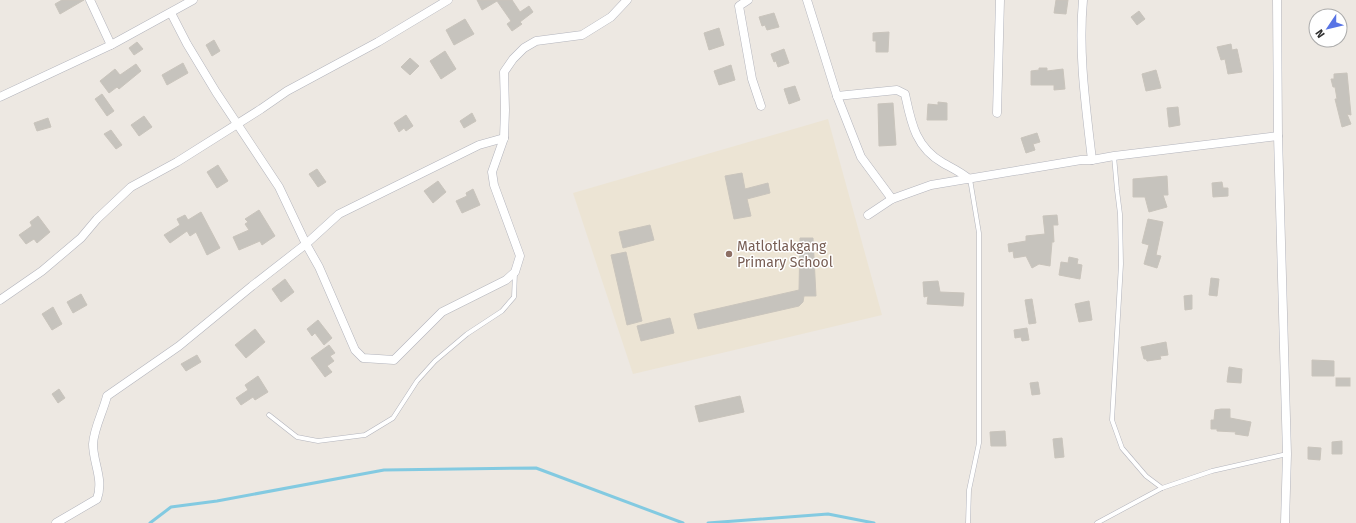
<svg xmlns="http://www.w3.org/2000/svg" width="1356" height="523" viewBox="0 0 1356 523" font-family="'Fira Sans',sans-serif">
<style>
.education{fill:#ece4d4}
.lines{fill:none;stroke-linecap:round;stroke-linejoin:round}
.stream{stroke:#83cae1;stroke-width:3}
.building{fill:#c6c3bd;stroke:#c9c4bc}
.service-casing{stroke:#b3b4bc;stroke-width:5}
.minor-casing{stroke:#b3b4bc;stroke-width:9}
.service{stroke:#fff;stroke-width:4}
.minor{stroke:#fff;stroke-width:8}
.education-dot{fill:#8d6e63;stroke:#fff;stroke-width:1.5}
.labels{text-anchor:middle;stroke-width:3;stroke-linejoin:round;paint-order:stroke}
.education-label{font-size:14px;fill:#785e54;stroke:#fff;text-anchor:start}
</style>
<rect width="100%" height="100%" fill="#ede8e2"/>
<polygon class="education" points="828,119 882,315 633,374 573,193"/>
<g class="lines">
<g class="stream">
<polyline points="150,523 171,507 217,501 384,470 536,468 683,523"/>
<polyline points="708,523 828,514 874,523"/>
</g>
</g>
<g class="building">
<polygon points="62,0 84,0 60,14 55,4"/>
<polygon points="477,0 512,0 520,12 529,6 533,12 520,22 522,24 512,31 507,24 511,21 497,1 482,10"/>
<polygon points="1056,0 1068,0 1066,14 1054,13"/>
<polygon points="1139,11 1145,19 1137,25 1131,17"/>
<polygon points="774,13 779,27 767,30 765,25 762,26 759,17"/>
<polygon points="465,19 474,34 454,45 446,30"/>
<polygon points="719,28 724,45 709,50 704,33"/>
<polygon points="889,32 888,52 876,52 876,41 873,41 873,33"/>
<polygon points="214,40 220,51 212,56 206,45"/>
<polygon points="137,42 143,49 134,55 129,48"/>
<polygon points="1231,44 1232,50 1237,49 1242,72 1228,74 1225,59 1221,60 1217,47"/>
<polygon points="784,49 789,63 778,67 776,61 774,62 771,54"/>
<polygon points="445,51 456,69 441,79 430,61"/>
<polygon points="410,58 419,66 410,75 401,67"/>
<polygon points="183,63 188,73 167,85 162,75"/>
<polygon points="136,64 141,71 119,89 117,87 109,93 100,81 115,69 120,75"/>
<polygon points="731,65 735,80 719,85 714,71"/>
<polygon points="1039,68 1047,68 1047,71 1063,69 1065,89 1054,90 1054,85 1031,85 1031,71 1039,70"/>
<polygon points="1156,70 1161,88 1146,91 1142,74"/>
<polygon points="1347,73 1351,115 1347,114 1351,124 1342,127 1335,99 1337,99 1335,87 1333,87 1331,79 1334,79 1334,74"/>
<polygon points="795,86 800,100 789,104 784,89"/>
<polygon points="102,94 114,111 107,116 95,99"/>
<polygon points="938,102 947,103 947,120 927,120 928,104 938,105"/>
<polygon points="893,103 896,145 879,146 878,104"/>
<polygon points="1178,107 1180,125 1169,127 1167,108"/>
<polygon points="472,113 476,121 464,128 460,121"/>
<polygon points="406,115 413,126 406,131 404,128 399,132 394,123"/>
<polygon points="144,116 152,127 139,136 131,125"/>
<polygon points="48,118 51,127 37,131 34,123"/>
<polygon points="111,130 122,145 116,149 104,134"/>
<polygon points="1037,133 1040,142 1033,144 1035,150 1026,153 1021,138"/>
<polygon points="218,165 228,181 217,188 207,172"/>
<polygon points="317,169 326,182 318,187 309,174"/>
<polygon points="742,173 745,189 768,183 770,193 747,199 751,216 734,219 725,176"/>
<polygon points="1167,176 1168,195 1163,195 1167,207 1149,212 1145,197 1133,197 1133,179"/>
<polygon points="438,181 446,192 433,203 424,191"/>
<polygon points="1222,182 1223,188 1228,188 1228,196 1213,197 1212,183"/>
<polygon points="473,189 480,205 462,213 456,201 467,196 466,193"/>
<polygon points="259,210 275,236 262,245 260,241 239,250 233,237 249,230 245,224 248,222 245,219"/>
<polygon points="201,212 220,248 207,255 196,232 190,236 187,231 170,243 164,235 180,225 177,219 185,215 188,220"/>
<polygon points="1057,215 1058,225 1053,225 1054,242 1052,242 1050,266 1039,264 1032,268 1026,256 1014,258 1013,251 1009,252 1008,244 1026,241 1026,236 1045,234 1043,216"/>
<polygon points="38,216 50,232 37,243 34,239 26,244 19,235 32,226 30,222"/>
<polygon points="1148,219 1163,222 1156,255 1161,256 1157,268 1144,264 1149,245 1142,243"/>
<polygon points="650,225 654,240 623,248 619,232"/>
<polygon points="800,238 813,238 816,296 804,296 803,302 799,306 698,329 694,314 799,290"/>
<polygon points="626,252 642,321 627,325 611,255"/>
<polygon points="1069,257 1078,259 1077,264 1082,265 1080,279 1059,275 1061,262 1068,263"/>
<polygon points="1211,278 1219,279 1217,296 1209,295"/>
<polygon points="285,279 294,292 281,302 272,289"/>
<polygon points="938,281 940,292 964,293 963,306 927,304 928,296 924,297 923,282"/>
<polygon points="81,294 87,305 73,313 67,302"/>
<polygon points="1192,295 1192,309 1185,310 1184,296"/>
<polygon points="1032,299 1036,323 1029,324 1025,300"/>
<polygon points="1089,301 1092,320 1079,322 1075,304"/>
<polygon points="53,307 62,324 52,330 42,314"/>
<polygon points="670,318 674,333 641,341 637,326"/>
<polygon points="318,320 332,338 324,345 315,333 312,336 307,329"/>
<polygon points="1027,328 1029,340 1022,341 1021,337 1015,338 1014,330"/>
<polygon points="255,329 265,342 246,358 235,345"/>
<polygon points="1166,342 1168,355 1160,356 1161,359 1147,361 1146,359 1144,359 1141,347"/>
<polygon points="329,345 335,353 330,356 334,361 327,366 332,372 325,377 311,358"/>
<polygon points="197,355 201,362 186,371 181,364"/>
<polygon points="1312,360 1334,361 1334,376 1312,376"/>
<polygon points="1229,367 1242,369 1241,383 1227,382"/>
<polygon points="258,376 268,392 255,400 253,397 241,405 236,398 248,390 245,385"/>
<rect x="1336" y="378" width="14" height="8"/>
<polygon points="1038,382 1040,394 1032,395 1030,383"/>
<polygon points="59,389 65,398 58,403 52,394"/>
<polygon points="740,396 744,412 699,422 695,406"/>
<polygon points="1221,409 1230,409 1230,418 1251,422 1248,436 1235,434 1236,432 1217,431 1217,429 1211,429 1211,420 1214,420 1215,410"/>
<polygon points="1005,431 1006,446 991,446 990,432"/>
<polygon points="1062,438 1064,457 1055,458 1053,439"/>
<polygon points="1342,441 1342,454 1332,454 1332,442"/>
<polygon points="1308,447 1321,448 1320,460 1308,459"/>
</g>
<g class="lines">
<defs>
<g id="service">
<polyline points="1114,156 1117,190 1120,214 1121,264 1112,420 1122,448 1146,476 1162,488"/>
<polyline points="269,415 297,437 318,441 365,435 393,418 417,381 435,361 467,334 502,311 514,297 515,273"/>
<polyline points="968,523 969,490 979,443 979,233 970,179"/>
<polyline points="1097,523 1162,488 1212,471 1287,454"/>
</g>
<g id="minor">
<polyline points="90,0 111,45"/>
<polyline points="748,0 739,6 752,79 761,106"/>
<polyline points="807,0 837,96 861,157 892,199"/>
<path d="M1083,0c-5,54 3,107 9,160"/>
<polyline points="1277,0 1278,136 1287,454 1285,523"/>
<polyline points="171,13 187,44 216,92 279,187 306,244 319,267 355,350 363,358 394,360 442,312 506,280 515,272 520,256 494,185 492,172 504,138 505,110 504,72 513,59 524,48 536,41 582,35 611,17 627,0"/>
<path d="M837,96l60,-6 8,4c6,28 10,53 38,69 9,5 18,9 26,16"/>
<polyline points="0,97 111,45 193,0"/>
<polyline points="997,113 1000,0"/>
<polyline points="868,215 892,199 931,185 1081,160 1092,160 1114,156 1278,136"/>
<polyline points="0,300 42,271 81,238 97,219 131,187 177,162 261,109 287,91 378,42 448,0"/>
<path d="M56,523l41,-24c7,-20 -4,-36 -4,-55 1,-16 10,-32 14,-48l72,-50 73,-60 54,-42 33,-30 140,-69 25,-7"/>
</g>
</defs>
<use href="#service" class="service-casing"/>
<use href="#minor" class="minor-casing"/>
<use href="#service" class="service"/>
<use href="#minor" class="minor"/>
</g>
<circle class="education-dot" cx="729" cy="254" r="4"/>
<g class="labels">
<g class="education-label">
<text x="737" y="251">Matlotlakgang<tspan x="737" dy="16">Primary School</tspan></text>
</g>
</g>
<g transform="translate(1328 28) rotate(235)"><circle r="19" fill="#ffffff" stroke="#ababab"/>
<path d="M0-3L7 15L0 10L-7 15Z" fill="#5874e5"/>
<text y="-6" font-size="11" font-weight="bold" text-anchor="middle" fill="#2e2e2e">N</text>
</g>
</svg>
